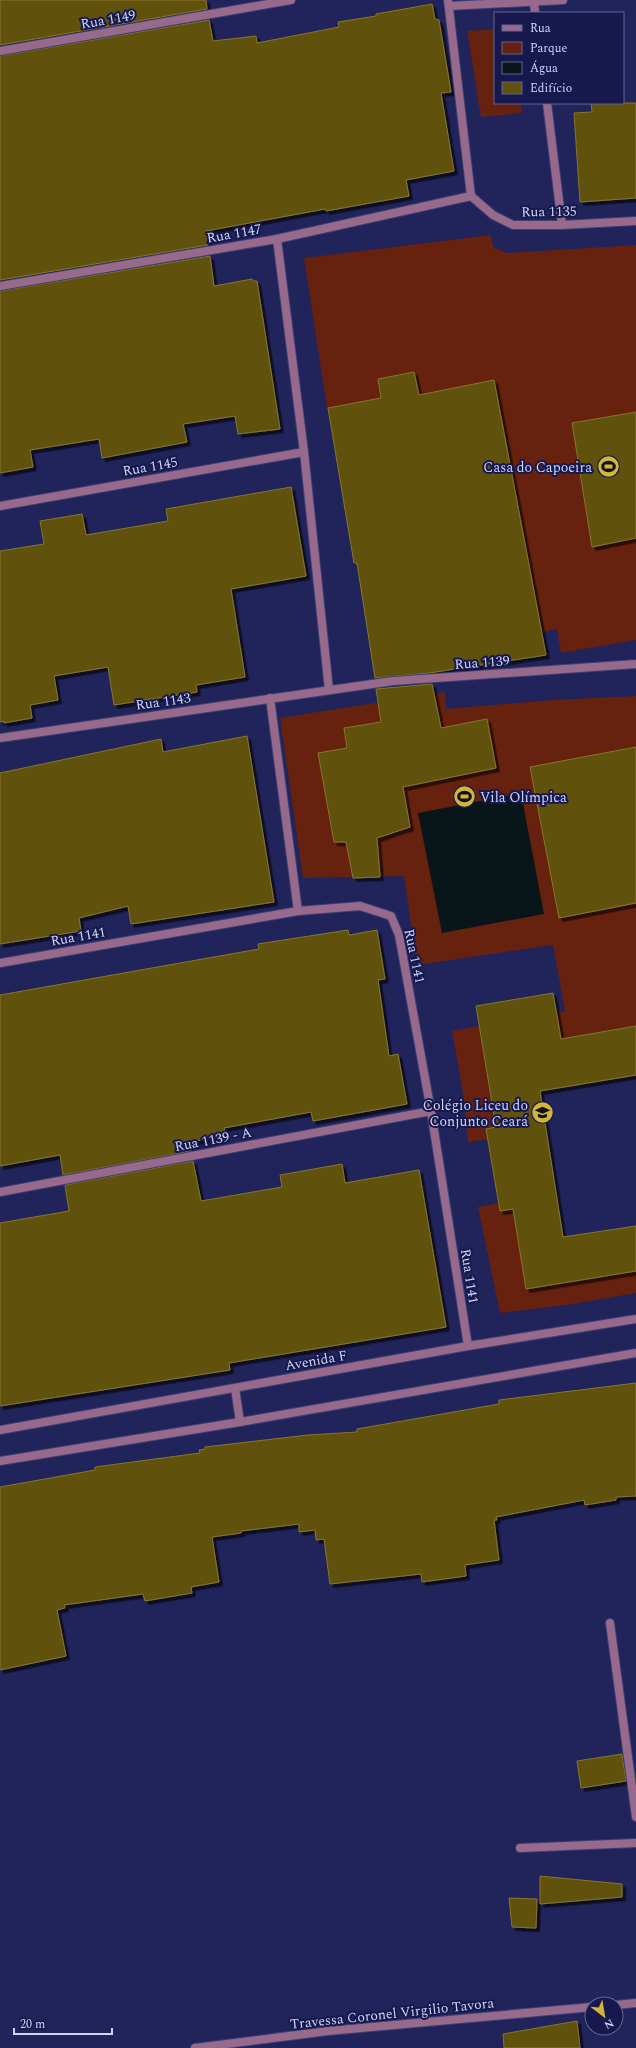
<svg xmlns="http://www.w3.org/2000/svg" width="636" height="2048" viewBox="0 0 636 2048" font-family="Spectral,serif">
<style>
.green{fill:#67210f}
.water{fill:#08161a}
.building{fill:#60510d;stroke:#88762c;filter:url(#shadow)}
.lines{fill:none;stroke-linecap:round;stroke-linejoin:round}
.minor-casing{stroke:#3c4073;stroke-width:10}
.tertiary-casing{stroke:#3c4073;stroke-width:10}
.minor{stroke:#976a8c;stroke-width:8}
.tertiary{stroke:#976a8c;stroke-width:8}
.labels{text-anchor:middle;stroke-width:4;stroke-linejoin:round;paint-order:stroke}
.street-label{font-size:14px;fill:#ced6f8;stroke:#17194e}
.poi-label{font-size:14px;fill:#ced6f8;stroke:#17194e;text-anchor:end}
</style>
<defs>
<filter id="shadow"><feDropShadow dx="3.5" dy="3.5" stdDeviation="0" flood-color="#0009"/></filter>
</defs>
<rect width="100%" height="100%" fill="#20245a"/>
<g class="green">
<polygon points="495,29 495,103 520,103 522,113 481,117 467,31"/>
<polygon points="491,235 493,247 507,253 636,245 636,412 572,423 592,547 636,538 636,640 561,653 557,629 541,632 494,380 419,395 414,372 378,379 381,398 327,408 304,258"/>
<polygon points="445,692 446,709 553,700 636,696 636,1026 484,1052 496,1127 487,1129 488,1139 468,1142 463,1093 452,1031 565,1011 553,945 417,965 404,876 303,878 280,718"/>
<polygon points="499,1203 500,1211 513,1209 527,1289 636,1271 636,1293 566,1305 500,1313 478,1207"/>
</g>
<polygon class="water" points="521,793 544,914 442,933 418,813"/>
<g class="building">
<polygon points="0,0 206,0 207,9 0,45"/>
<polygon points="432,4 435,19 439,20 451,92 441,93 454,171 406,180 409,196 326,211 325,209 206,231 208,245 0,280 0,56 209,20 213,41 256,36 257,43 339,27 338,22 376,16 376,14"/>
<polygon points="591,103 636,103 636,198 580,202 574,113 592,112"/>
<polygon points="210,256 214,286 252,279 253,281 257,281 280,429 238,434 235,416 183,424 187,442 102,458 99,439 30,450 33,467 0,473 0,291"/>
<polygon points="414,372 419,395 494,380 546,655 429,673 375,678 357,563 354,563 328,408 381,398 378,379"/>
<polygon points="636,412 636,538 592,547 572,423"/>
<polygon points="291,487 306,576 231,589 245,677 196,685 197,692 114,705 108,667 54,676 58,700 30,705 32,718 4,723 4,721 0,722 0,551 44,544 40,521 82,514 86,535 168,521 166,509"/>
<polygon points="432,684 441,728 487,719 496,768 403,787 410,827 377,838 380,877 353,878 346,842 334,842 318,753 347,748 344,728 381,722 376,689"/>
<polygon points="247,736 274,902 131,924 128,906 79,918 81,931 0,944 0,773 161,739 163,752"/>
<polygon points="636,747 636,903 559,918 530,767"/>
<polygon points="348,930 349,935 377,930 385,979 378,980 389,1056 398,1054 407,1104 313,1121 311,1112 224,1128 226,1136 189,1142 191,1151 63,1175 60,1155 0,1166 0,995 259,949 258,944"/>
<polygon points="553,993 561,1039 636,1026 636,1075 540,1091 563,1237 636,1226 636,1271 526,1289 513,1209 500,1211 486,1129 496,1127 476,1006"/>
<polygon points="193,1161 201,1201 282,1187 280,1175 342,1164 345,1183 419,1170 446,1327 229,1363 230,1370 0,1406 0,1223 69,1211 65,1185"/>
<polygon points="636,1383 636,1496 616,1497 616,1500 585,1505 584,1500 496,1517 497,1520 494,1520 499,1560 465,1565 466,1576 422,1582 421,1574 330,1584 324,1539 316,1540 315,1530 299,1532 299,1524 241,1531 241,1533 212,1537 219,1582 191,1587 192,1593 145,1601 143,1594 64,1605 65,1608 57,1610 66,1656 0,1670 0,1487 95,1470 95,1467 200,1453 199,1450 205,1449 205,1447 308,1435 357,1432 357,1429 499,1404 499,1400"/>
<polygon points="622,1754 626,1781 581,1788 577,1761"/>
<polygon points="540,1876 622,1884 622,1897 540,1904"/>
<polygon points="509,1898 537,1899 536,1928 512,1927"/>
<polygon points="577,2021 580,2048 504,2048 503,2034"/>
</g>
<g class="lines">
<defs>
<g id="minor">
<polyline points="448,0 471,196"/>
<polyline points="534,2 535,13"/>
<polyline points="449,6 563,0"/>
<polyline points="0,51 291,0"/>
<polyline points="547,103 562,225"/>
<polyline points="471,196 493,215 513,225 562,225 636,221"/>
<polyline points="277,239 304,452 329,690"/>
<polyline points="0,286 277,239 471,196"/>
<polyline points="0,506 304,452"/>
<polyline points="270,698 298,911"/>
<polyline points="0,738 393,681 636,664"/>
<polyline points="0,963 298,911 360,906 391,916 399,935 431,1111 468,1346"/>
<polyline points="0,1192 431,1111"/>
<polyline points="610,1623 636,1817"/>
<polyline points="520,1848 636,1843"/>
<polyline points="616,2005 636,2003"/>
<polyline points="195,2048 328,2031 592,2007"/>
</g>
<g id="tertiary">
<polyline points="235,1388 240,1422"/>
<polyline points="0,1430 468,1346 636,1319"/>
<polyline points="0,1461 240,1422 636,1353"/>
</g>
</defs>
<use href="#minor" class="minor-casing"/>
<use href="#tertiary" class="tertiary-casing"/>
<use href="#minor" class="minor"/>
<use href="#tertiary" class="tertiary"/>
</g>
<defs>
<symbol id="stadium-disc" viewBox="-11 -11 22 22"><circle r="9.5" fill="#d3b635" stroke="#17194e"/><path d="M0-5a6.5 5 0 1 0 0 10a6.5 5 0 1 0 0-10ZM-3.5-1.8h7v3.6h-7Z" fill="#111"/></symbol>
<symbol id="school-disc" viewBox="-11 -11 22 22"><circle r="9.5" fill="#d3b635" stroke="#17194e"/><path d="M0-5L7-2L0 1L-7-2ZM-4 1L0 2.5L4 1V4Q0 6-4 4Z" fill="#111"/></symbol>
</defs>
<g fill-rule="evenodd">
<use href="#stadium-disc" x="596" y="454" width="25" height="25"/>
<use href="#stadium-disc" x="452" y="784" width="25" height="25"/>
<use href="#school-disc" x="530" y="1100" width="25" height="25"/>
</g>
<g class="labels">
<g class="street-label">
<text transform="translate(108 19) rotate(-10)" y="5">Rua 1149</text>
<text transform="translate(549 211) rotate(-1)" y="5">Rua 1135</text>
<text transform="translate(234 233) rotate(-10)" y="5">Rua 1147</text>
<text transform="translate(150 466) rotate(-10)" y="5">Rua 1145</text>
<text transform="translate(482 662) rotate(-4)" y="5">Rua 1139</text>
<text transform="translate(163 701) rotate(-8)" y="5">Rua 1143</text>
<text transform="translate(78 936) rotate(-10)" y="5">Rua 1141</text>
<text transform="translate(415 956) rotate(78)" y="5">Rua 1141</text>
<text transform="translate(213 1139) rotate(-11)" y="5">Rua 1139 - A</text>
<text transform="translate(470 1276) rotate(81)" y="5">Rua 1141</text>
<text transform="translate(316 1360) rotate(-10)" y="5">Avenida F</text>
<text transform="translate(392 2013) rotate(-6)" y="5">Travessa Coronel Virgilio Tavora</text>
</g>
<g class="poi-label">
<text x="592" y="472">Casa do Capoeira</text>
<text x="480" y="802" text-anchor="start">Vila Olímpica</text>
<text x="528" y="1110">Colégio Liceu do<tspan x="528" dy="16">Conjunto Ceará</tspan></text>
</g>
</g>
<rect x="494" y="12" width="130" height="92" fill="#17194e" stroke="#606592"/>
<rect x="502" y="25" width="20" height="6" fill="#976a8c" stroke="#606592"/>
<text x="530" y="32" font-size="12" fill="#ced6f8">Rua</text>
<rect x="502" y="42" width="20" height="12" fill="#67210f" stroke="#606592"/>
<text x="530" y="52" font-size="12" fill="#ced6f8">Parque</text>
<rect x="502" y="62" width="20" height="12" fill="#08161a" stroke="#606592"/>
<text x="530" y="72" font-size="12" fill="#ced6f8">Água</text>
<rect x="502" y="82" width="20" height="12" fill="#60510d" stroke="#606592"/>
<text x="530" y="92" font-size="12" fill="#ced6f8">Edifício</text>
<g transform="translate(604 2016) rotate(149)"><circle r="19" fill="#17194e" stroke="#606592"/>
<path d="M0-3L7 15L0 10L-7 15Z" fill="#d3b635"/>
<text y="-6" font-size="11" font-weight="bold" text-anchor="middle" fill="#ced6f8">N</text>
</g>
<path d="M14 2028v6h98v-6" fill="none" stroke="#ced6f8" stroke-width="2"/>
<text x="20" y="2028" font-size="12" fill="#ced6f8" stroke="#17194e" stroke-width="3" paint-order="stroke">20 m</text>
</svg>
